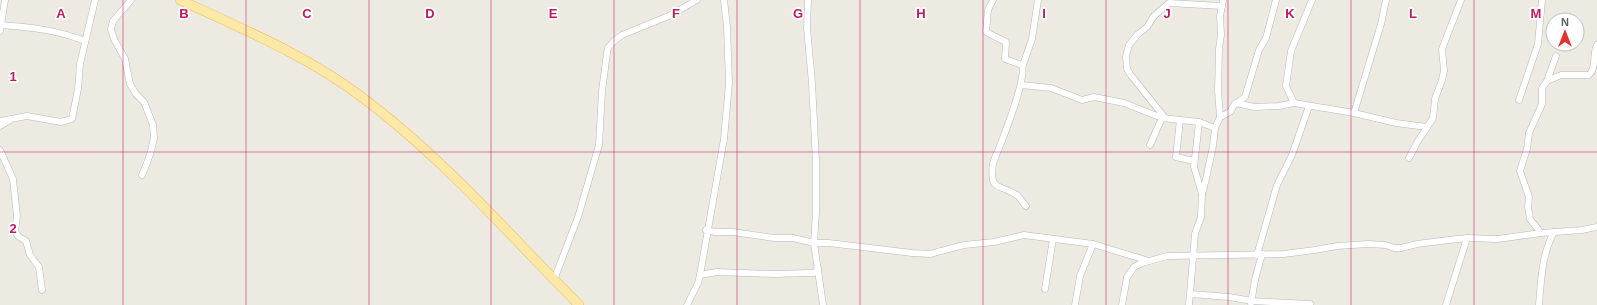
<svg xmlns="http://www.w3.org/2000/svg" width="1597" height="305" viewBox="0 0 1597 305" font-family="Arial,sans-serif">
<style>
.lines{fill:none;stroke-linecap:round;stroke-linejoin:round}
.street-casing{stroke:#b5b8bc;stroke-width:7}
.primary-casing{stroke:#eeba5a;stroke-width:10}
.street{stroke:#fff;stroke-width:6}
.primary{stroke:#fde9a7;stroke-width:9}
.grid{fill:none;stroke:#c2185b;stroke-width:1;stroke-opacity:0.55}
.grid-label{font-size:13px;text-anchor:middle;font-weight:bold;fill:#c2185b;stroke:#fff;stroke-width:3.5;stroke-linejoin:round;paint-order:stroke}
</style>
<rect width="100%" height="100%" fill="#edeae2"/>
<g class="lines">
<defs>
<g id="street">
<polyline points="131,0 113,21 111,29 114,39 125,59 130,84 136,94 144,102 153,125 154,138 151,151 147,163 142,175"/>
<polyline points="808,0 807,28 812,83 816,162 816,212 814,243 823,305"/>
<path d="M993,0l-5,10 -2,22 20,10 -1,17 17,6c5,14 -22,81 -29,98 -4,31 8,20 25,33 3,3 5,7 8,10"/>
<path d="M0,25c29,2 57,5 85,16"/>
<polyline points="0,31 5,0"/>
<polyline points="1023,65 1032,39 1038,0"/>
<path d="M1547,81l14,-6h28c8,-7 3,-20 8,-30"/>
<polyline points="1021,85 1051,88 1082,100 1094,97 1124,103 1162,118 1199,122 1215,128"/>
<polyline points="1519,100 1538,44 1542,0"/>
<polyline points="1236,103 1254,107 1279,106 1294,103 1354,113 1396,123 1427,127"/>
<polyline points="1294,103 1286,86 1291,51 1312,0"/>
<polyline points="1354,113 1381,24 1386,0"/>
<polyline points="1220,117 1218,91 1219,49 1221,35 1220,16 1223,0"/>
<polyline points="1165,118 1130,74 1127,69 1126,56 1129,45 1138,34 1147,27 1154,16 1169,3 1222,6"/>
<polyline points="1180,120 1176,157 1194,161"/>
<polyline points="0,121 27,116 61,122 72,119 78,89 80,64 95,0"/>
<polyline points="1199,122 1194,167 1202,194"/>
<polyline points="0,126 9,121"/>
<polyline points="1150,145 1162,118"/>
<polyline points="0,150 13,179 17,216 15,231 18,236 26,241 30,255 39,267 42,290"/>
<polyline points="1409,158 1418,141 1433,118 1435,99 1442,80 1444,71 1442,49 1461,0"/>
<polyline points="706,230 715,232 733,232 774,238 793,238 814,243 829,243 912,253 930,254 964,245 994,242 1024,235 1093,244 1149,261"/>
<polyline points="1541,233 1530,219 1528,207 1529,197 1520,171 1527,149 1529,133 1542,104 1542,88 1547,81 1556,56"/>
<polyline points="1257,255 1277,185 1292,155 1309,106"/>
<polyline points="700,275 717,272 774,274 811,273 814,273 818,269"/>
<polyline points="554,280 578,217 599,145 602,91 607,53 608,48 614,41 622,35 671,15 697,0"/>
<polyline points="1045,289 1053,239"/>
<polyline points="1191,294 1229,297 1252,301 1310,304"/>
<polyline points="1251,303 1255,280 1262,254"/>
<polyline points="687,305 698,283 700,275 724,139 729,83 727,27 724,0"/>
<polyline points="1075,305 1080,276 1093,244"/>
<polyline points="1122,305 1127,277 1134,267 1142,263 1167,256 1284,254 1315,250 1337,246 1368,244 1386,245 1394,248 1401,248 1417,244 1449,240 1467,238 1498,239 1541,233 1582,230 1597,227"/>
<polyline points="1189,305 1195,234 1201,217 1202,194 1206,179 1213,146 1215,128 1220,117 1230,112 1234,105 1245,97 1259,50 1266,38 1276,0"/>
<polyline points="1446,305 1467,238"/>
<path d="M1539,305c2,-25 3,-51 15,-73"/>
</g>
<path id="primary" d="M180,0c63,29 128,56 183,98 80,60 146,136 216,207"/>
</defs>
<use href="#street" class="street-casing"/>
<use href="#primary" class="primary-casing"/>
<use href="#street" class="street"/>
<use href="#primary" class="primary"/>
</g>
<path class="grid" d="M123,0v305M246,0v305M369,0v305M491,0v305M614,0v305M737,0v305M860,0v305M983,0v305M1106,0v305M1228,0v305M1351,0v305M1474,0v305M0,152h1597"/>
<g class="grid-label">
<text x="61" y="18">A</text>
<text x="184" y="18">B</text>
<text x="307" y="18">C</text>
<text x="430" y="18">D</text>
<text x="553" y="18">E</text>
<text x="676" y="18">F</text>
<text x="798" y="18">G</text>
<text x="921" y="18">H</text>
<text x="1044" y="18">I</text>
<text x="1167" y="18">J</text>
<text x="1290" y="18">K</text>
<text x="1413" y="18">L</text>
<text x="1536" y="18">M</text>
<text x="13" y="81">1</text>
<text x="13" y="233">2</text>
</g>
<g transform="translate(1565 32)"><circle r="19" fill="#ffffff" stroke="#bdbfc0"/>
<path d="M0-3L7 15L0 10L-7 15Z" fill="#e53130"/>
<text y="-6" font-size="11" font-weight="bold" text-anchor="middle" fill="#5a5e62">N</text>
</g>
</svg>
